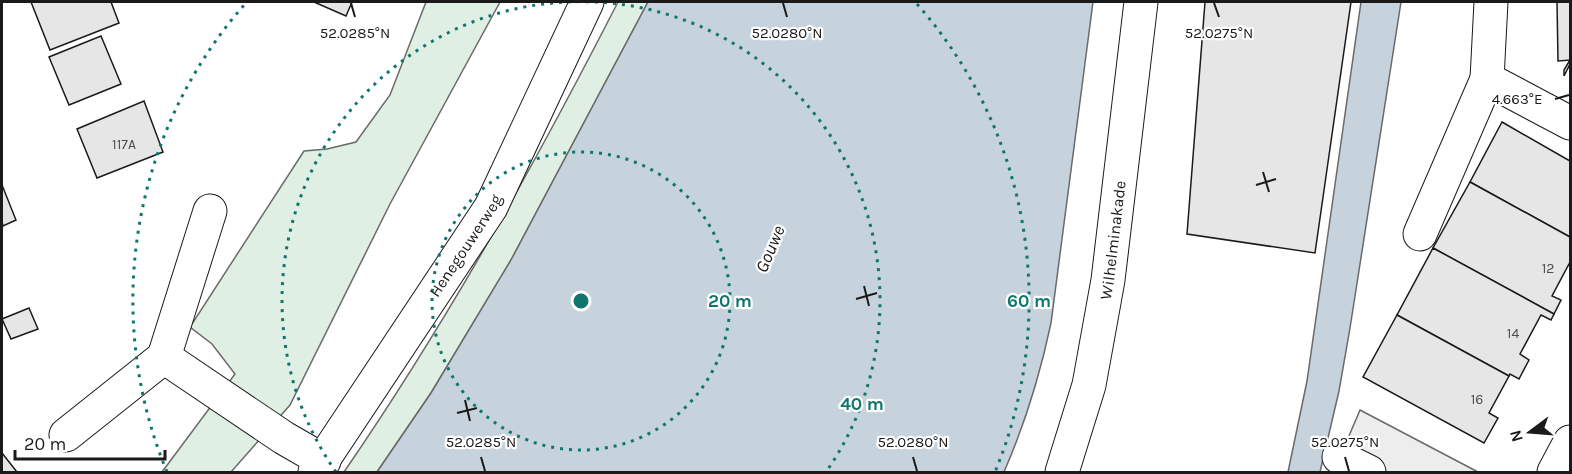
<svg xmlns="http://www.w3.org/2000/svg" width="1572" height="474" viewBox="0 0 1572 474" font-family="Karla,sans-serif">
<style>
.green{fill:#e0efe3;stroke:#6a6a6a;stroke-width:1.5}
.parking{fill:#ededed;stroke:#6a6a6a;stroke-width:1.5}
.water{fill:#c6d2dc;stroke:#6a6a6a;stroke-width:1.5}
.building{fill:#e6e6e6;stroke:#1a1a1a;stroke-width:1.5}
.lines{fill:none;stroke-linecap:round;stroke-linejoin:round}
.minor-casing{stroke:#1a1a1a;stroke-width:35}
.major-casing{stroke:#1a1a1a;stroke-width:35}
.minor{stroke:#fff;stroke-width:33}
.major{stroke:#fff;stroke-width:33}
.ticks{fill:none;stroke:#1a1a1a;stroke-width:2}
.ring{fill:none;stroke:#0f766e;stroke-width:3;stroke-dasharray:3 6}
.labels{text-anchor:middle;stroke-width:4.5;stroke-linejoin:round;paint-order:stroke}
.number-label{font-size:14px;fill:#4d4d4d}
.street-label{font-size:16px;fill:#1a1a1a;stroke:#fff}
.water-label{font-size:18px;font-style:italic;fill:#1a1a1a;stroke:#fff}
.ticks-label{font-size:15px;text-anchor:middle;fill:#1a1a1a;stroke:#fff;stroke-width:4.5;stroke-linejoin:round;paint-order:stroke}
.centre{fill:#0f766e;stroke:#fff;stroke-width:3}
.ring-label{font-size:18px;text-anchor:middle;font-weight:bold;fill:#0f766e;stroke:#fff;stroke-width:4.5;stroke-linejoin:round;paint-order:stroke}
</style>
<rect width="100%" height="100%" fill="#fff"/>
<g class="green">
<polygon points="426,2 500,2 390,204 290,405 231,472 162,472 235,374 212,344 190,327 304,151 327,149 356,142 390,95"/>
<path d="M618,2h30l-137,258 -80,133 -54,79h-33c103,-150 191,-308 274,-470z"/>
</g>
<polygon class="parking" points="1360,410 1478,472 1365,472 1346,443"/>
<g class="water">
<path d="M648,2h445l-42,321c-11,52 -26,101 -47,149h-627l54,-79 80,-133z"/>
<polygon points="1361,2 1401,2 1350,328 1339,391 1320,472 1288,472 1307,381"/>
</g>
<g class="building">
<polygon points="31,2 111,2 119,23 50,50"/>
<polygon points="314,2 352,2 346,16"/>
<polygon points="1205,2 1351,2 1315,253 1187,234"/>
<polygon points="1557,2 1570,2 1570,64 1564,76 1564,70 1570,60 1558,61"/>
<polygon points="101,36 121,84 69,105 49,57"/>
<polygon points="144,101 163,152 97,178 77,129"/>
<polygon points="1502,122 1570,161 1570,237 1470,182"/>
<polygon points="1470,182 1570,237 1570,262 1552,296 1561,300 1554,314 1433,248"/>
<polygon points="2,185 16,220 3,226 2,222"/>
<polygon points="1433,248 1554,314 1551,320 1541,315 1520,354 1529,360 1519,379 1510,374 1509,376 1397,315"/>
<polygon points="29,308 38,329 11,339 2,319"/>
<polygon points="1397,315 1509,376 1489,413 1498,418 1484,443 1363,377"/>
<polygon points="2,453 17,472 2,472"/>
</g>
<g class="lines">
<defs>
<g id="minor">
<polyline points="1491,2 1487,79 1570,123"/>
<polyline points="1420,234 1487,79"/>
<polyline points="164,357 284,438 324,461"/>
<polyline points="66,435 164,357 210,211"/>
<polyline points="1339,457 1369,472"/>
<path id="s1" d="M1062,472l27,-87 19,-105 33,-278"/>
<polyline points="1554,472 1570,442"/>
</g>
<g id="major">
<path id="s2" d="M315,472l176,-265 96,-205"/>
</g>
</defs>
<use href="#minor" class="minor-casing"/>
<use href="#major" class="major-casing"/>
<use href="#minor" class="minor"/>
<use href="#major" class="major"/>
</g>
<path class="ticks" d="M351,3l4,14M783,3l4,14M1214,3l5,14M1555,99l14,-4M1263,172l6,20M1256,185l20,-6M864,286l5,20M856,299l21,-6M465,400l5,21M457,413l20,-5M481,457l4,14M913,457l4,14M1345,457l4,14"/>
<g class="ring">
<circle cx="581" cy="301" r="149"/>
<path d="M336 472A299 299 0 1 1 826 472"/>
<path d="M167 472A448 448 0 0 1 245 4M917 4A448 448 0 0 1 995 472"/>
</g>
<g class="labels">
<g class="number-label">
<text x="124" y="149">117A</text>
<text x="1548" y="273">12</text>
<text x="1513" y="338">14</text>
<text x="1477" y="404">16</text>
</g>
<g class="street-label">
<text dy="6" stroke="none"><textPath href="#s1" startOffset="238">Wilhelminakade</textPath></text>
<text dy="6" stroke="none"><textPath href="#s2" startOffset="272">Henegouwerweg</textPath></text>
</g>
<g class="water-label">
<text transform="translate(770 249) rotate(-67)" y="6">Gouwe</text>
</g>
</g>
<g class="ticks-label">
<text x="355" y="38">52.0285°N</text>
<text x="787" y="38">52.0280°N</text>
<text x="1219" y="38">52.0275°N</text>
<text x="1517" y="104">4.663°E</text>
<text x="481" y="447">52.0285°N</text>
<text x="913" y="447">52.0280°N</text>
<text x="1345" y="447">52.0275°N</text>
</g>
<circle cx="581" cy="301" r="9" class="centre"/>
<g class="ring-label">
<text x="730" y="307">20 m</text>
<text x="1029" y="307">60 m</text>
<text x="862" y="410">40 m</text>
</g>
<rect width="1572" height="474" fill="none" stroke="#1a1a1a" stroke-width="6"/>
<g transform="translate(1530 432) rotate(254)" stroke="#ffffff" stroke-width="4.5" paint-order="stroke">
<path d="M0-4.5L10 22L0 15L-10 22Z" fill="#1a1a1a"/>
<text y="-9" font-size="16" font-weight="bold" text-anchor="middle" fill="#1a1a1a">N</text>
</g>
<path d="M15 450v9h150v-9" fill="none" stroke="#1a1a1a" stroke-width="3"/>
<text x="24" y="450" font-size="18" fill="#1a1a1a" stroke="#ffffff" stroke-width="4.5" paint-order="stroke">20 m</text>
</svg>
